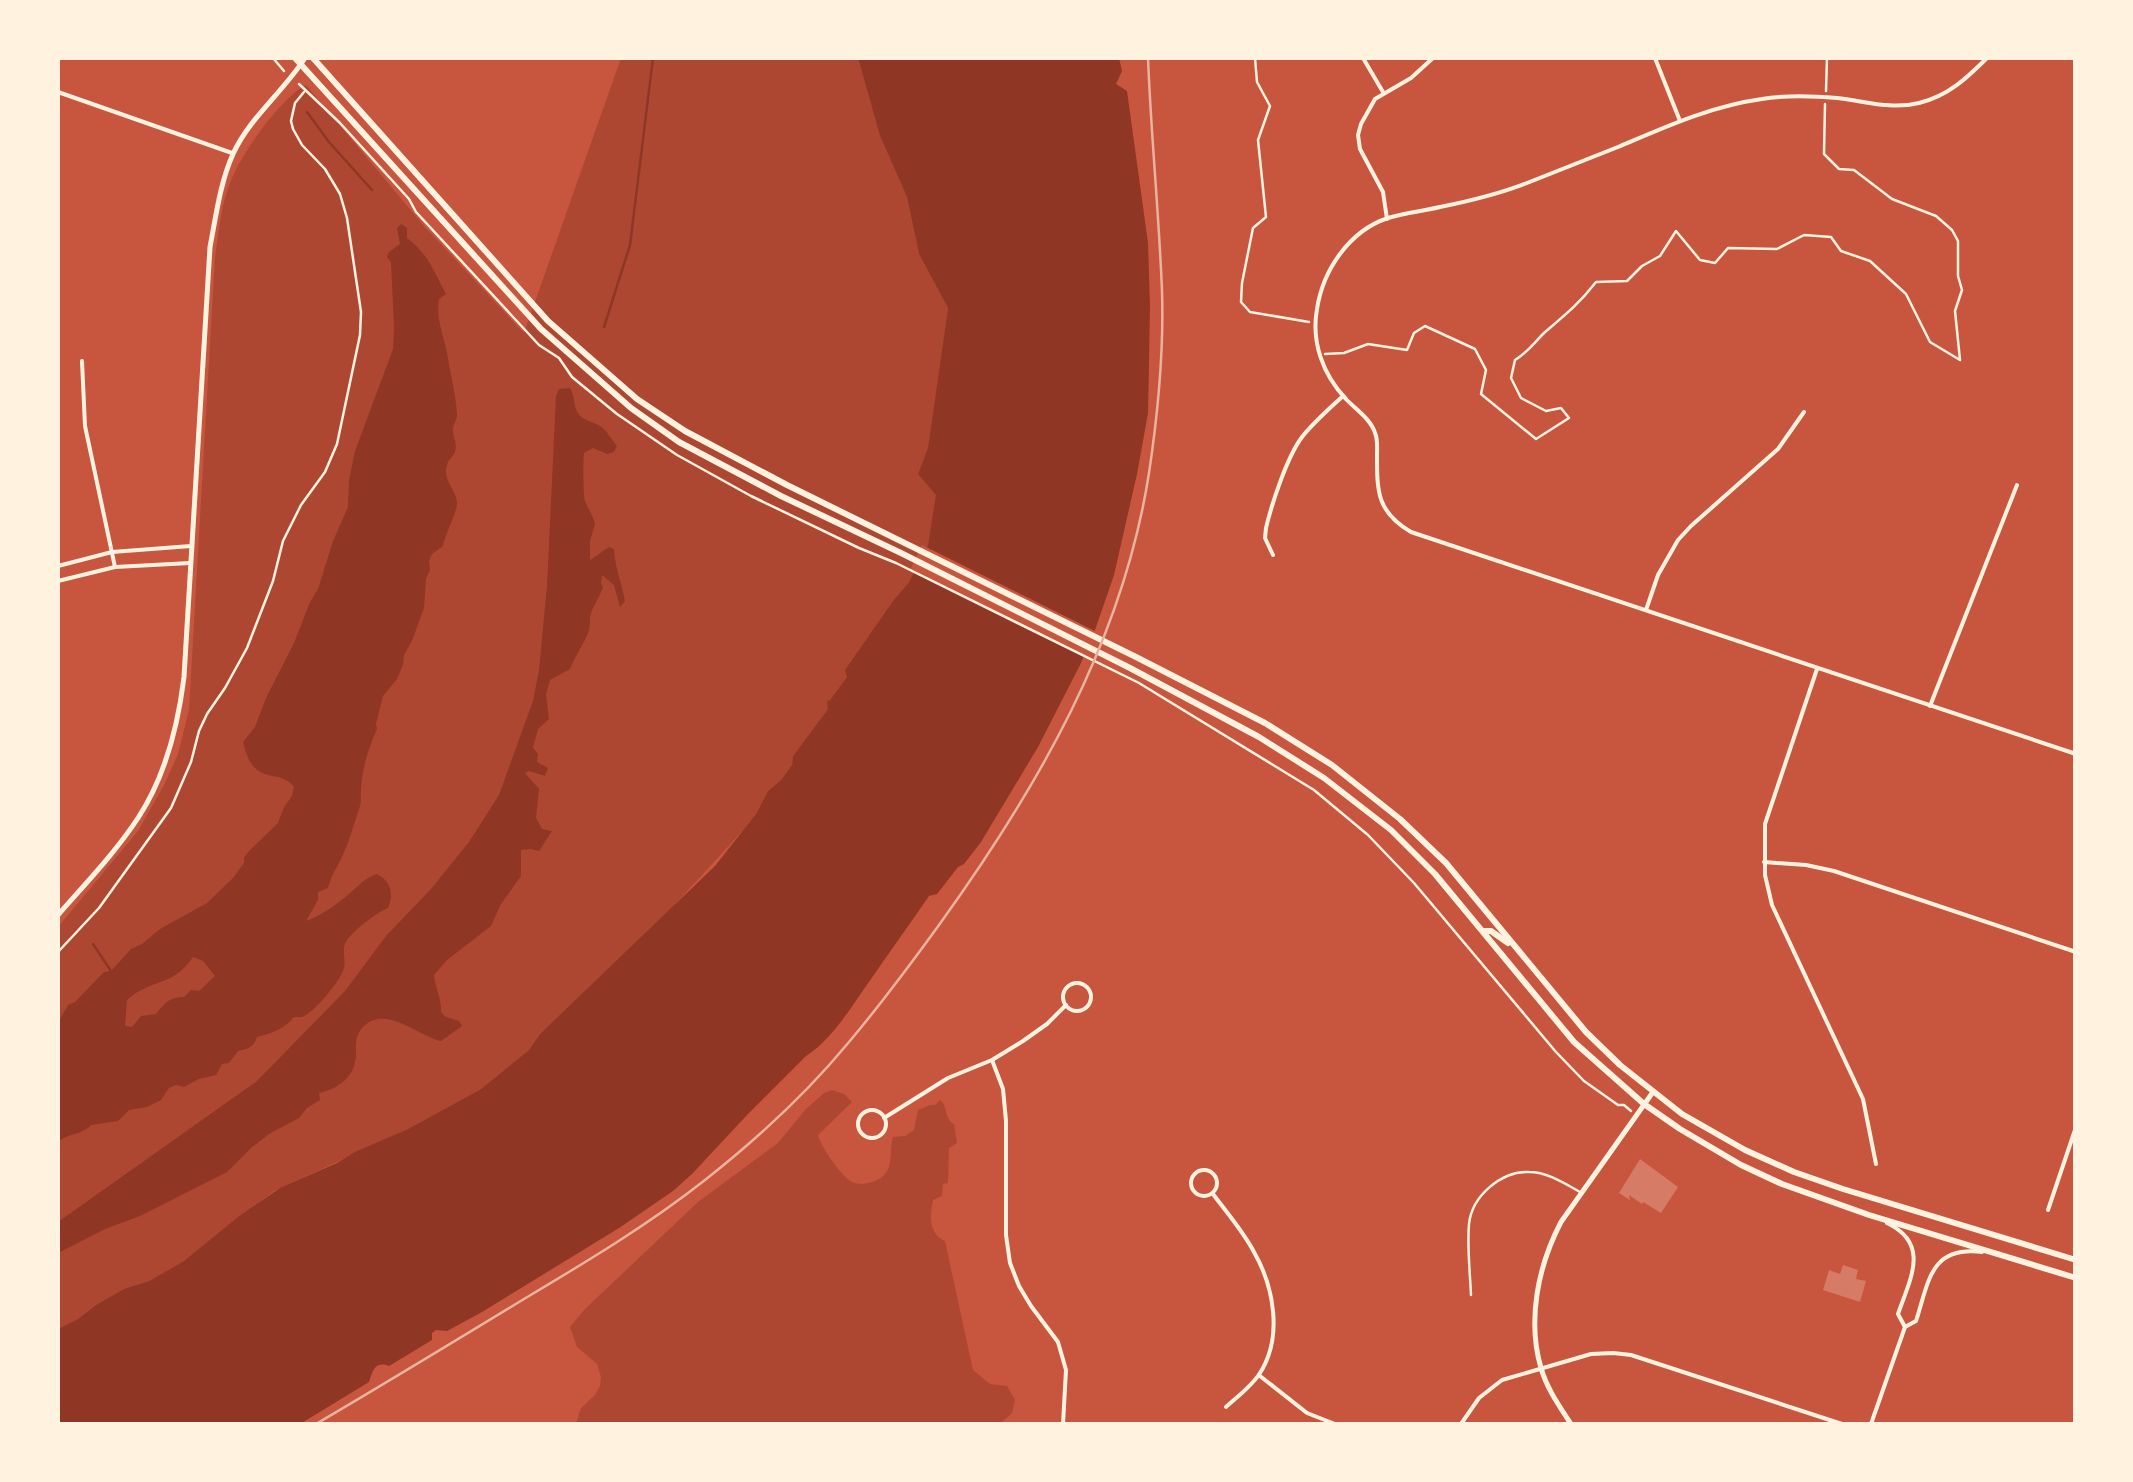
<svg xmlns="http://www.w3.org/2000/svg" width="2133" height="1482" viewBox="0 0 2133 1482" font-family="'Work Sans',sans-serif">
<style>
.green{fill:#ae4732}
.water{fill:#8f3625;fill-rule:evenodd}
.pier{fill:#c8553d}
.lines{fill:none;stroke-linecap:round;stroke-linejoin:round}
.stream{stroke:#8f3625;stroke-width:2.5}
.building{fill:#d67c66}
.path{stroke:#fff3e0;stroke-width:2.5}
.service{stroke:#fff3e0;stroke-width:2.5}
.minor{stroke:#fff3e0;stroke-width:4}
.tertiary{stroke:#fff3e0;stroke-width:5}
.primary{stroke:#fff3e0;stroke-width:6}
.rail{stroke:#e9b49f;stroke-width:2.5}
</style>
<rect width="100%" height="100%" fill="#c8553d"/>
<g class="green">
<path d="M621,58h237l22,78 27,61 12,57 29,54 -20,141 -10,25 19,21 -9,50 -19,37 -16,19 -20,30 -26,46 -17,23 -2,9 -35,47 -1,9 -11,15 -13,11 -12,23 -11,14 -87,95 -118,111 -11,16 -48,39 -73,40 -134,62 -90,70 -35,20 -24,8 -29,16 -18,14 -20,10v-402l80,-96 26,-46 14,-31 11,-44 26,-453c4,-26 6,-54 17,-79 12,-28 49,-80 74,-93l118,141 100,107z"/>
<path d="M832,1090l12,4 8,8 -34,33c2,10 23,41 34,47 8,4 24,1 31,-6 11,-10 6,-26 10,-39l12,-1 9,-6 4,-20 12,-5h5l5,-5c8,6 4,19 14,24l3,19 -8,5 -1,35 -5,1 -1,12 -9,4c-3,15 -5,34 12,41l28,129 17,14 17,2 8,14 -3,13 -12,11h-424l5,-16 14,-13 5,-9 1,-9 -4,-13 -20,-17 -7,-20 14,-17 114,-108 80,-59 27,-33 19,-17z"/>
</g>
<g class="water">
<path d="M858,58h261l3,13 -6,13 11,7 21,152 2,63 -2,107 -11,61 -23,101 -19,55 -15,35 -42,82 -57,95 -17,22 -6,3 -21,27 -8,2c-19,28 -39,55 -58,83 -19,26 -37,59 -65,77l-59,59 -55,59 -19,17 -54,37 -137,84 -35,19 -11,-1 -4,3v7l-43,26c-14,-5 -16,4 -20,16l-69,42h-242v-95l20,-10 18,-14 28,-16 25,-8 35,-20 54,-44 42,-29 57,-25 18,-11 53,-23 73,-40 48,-39 11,-16 175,-168 41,-52 12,-23 13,-11 11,-15 1,-9 35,-47 -1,-8 3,-1 17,-23 -2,-7 48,-69 16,-19 19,-37 8,-50 -18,-21 10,-26 20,-140 -29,-54 -12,-57 -27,-61z"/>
<path d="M401,224l6,4v10c22,17 26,32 39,56l-7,5c-3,21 4,34 8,54 3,20 9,41 10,62 0,5 -4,9 -4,14 -1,7 5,13 2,23 -2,5 -7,8 -8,13 -5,14 9,25 10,37 1,9 -12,32 -14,44l-11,8 -3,7 1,9 -4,9 -2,29 -12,33 -8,14 -1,10 -6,14 -14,17 -7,28 1,5c-9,20 -15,40 -16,61 -1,8 1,8 -1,16 -6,17 -11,37 -19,53 -6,12 -9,15 -13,29l-10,4v8l-12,21c15,-5 31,-17 43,-27 10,-8 15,-16 28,-20 14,7 17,20 11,34 -12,5 -39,25 -43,36 -3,8 1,17 -1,24 -2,11 -31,46 -42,49 -2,0 -5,0 -8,0 -10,12 -21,16 -37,20 -3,10 -9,12 -19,14l-9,12 -7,1 -6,11 -17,4 -15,8 -8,-2 -7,3 -8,12 -14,7 -18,3 -11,11 -27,4c-8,10 -23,8 -33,17v-119l10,-18 7,-3 29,-30 7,-1 20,-22 11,-5 18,-15 47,-26 26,-25 11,-15v-5l5,-7 29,-28 6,-16 8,-11 2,-9c-16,-21 -40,3 -51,-45l12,-15 11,-29 28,-55 16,-41 8,-13 15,-48 15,-34 1,-27 6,-29 38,-102 1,-21 -3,-66 -4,-5 2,-5 11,-8 -3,-16zM193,957l10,4 12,15 -16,15 -8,-1 -7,7c-15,0 -19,6 -28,17l-15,2 -9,11 -7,-1 2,-26c26,-23 45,-12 66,-43z"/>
<path d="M570,388c5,8 3,17 8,25 5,8 14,8 22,13 7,4 11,13 17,20l-3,6 -7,2 -14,-6 -9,5c-1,5 -1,45 1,48 3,8 8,14 10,23l-5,17v19l19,-13 5,2c1,20 8,34 11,52l-5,6 -6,-22 -12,-10 -1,8 2,4c-3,10 -11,20 -13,30 0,6 0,11 -2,16 -5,13 -13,23 -18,36l-20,11 -4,14 3,25 -11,10 -5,19 5,6 -1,8 11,6 -3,8 -16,-5 -4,2 14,16 -3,29 6,11 10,2 -13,20 -8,-2 -10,1v26l-20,28 -10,22 -44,34 -13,15c1,14 8,23 7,37l5,5 13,4 3,5 -21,15c-24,-5 -56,-38 -79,-13 -6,7 -6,14 -6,22 1,25 -15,38 -37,43l1,7 -13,8 -8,10 -30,16 -18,14 -24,24 -87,44 -35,13 -47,24v-31l199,-141 88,-90 41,-55 45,-47 38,-47 30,-47 34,-94 6,-31 8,-84 9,-190 3,-7z"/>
</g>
<polygon class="pier" points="922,545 1099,633 1089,658 910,570"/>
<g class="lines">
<g class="stream">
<polyline points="307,112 329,142 372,190"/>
<polyline points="604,327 630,245 653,58"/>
<polyline points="93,944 111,971"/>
</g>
</g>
<g class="building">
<polygon points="1640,1159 1678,1187 1661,1213 1643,1202 1642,1204 1629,1195 1630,1200 1619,1193"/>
<polygon points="1843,1265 1858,1270 1856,1279 1866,1281 1860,1302 1823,1290 1829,1270 1840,1274"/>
</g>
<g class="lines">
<g class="path">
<polyline points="273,58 284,71"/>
<polyline points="1255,58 1257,82 1270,106 1258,140 1266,217 1253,228 1242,283 1241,302 1250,312 1309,322"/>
<polyline points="299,84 340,123 409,199 416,212 539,345 559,358 572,377 617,414 677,455 751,496 859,548 896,563 1139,683 1314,790 1368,835 1414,883 1556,1052 1584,1081 1618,1105 1624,1105 1631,1111"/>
<polyline points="1826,91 1827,58"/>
<path d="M1325,354l19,-1 24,-9 39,6 7,-17 11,-7 50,23 11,21 -5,24 55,45 33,-21 -8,-10 -15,3 -25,-13 -10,-20 4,-18c12,-7 19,-17 29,-27 21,-18 35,-29 52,-51l31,-1 15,-15 18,-10 16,-25 24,29 15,3 13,-15 49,1 27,-14 27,2 10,14 29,10 36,33 24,48 30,18 -5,-49 7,-21 -4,-14v-35l-6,-11 -16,-14 -44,-17 -38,-29 -15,-1 -15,-15 1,-50"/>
<polyline points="58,952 99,908 171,808 191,762 199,731 207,714 225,688 247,648 273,581 283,541 301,505 325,472 337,444 360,335 361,312 347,218 340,194 325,169 302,145 293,129 291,121 295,103 304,92"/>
</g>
<path class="service" d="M1471,1295c-1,-23 -4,-48 -2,-71 3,-28 32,-53 60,-52 18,0 35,11 51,20"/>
<g class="minor">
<polyline points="1363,58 1383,92"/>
<polyline points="1655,58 1680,121"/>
<path d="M1987,58c-20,20 -39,38 -68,45 -28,7 -54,-2 -82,-5 -25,-2 -51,-3 -75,1 -51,7 -97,28 -144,48 -30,12 -60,24 -91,36 -28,11 -57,18 -87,24 -17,4 -35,6 -52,11 -39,13 -65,52 -71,91 -6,33 6,66 29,90 9,10 25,20 29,34 3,6 2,15 2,22 0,37 0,57 34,77l665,222"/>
<polyline points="58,92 232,153"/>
<polyline points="1387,219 1383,192 1360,149 1358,135 1361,124 1375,99 1411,78 1433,58"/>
<polyline points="82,361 85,426 115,567"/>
<path d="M1273,555l-8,-17 1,-10c6,-25 21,-71 36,-91 12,-15 27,-28 41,-41"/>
<polyline points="58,566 112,552 191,546"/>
<polyline points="58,581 115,567 190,563"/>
<polyline points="1646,610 1658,575 1678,540 1691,526 1778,449 1804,412"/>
<polyline points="1817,669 1765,824 1765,875 1772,905 1863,1099 1876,1164"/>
<polyline points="1930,706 2017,485"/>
<polyline points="1764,862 1806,865 1834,871 2076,952"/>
<circle cx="1077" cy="997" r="14"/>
<polyline points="992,1060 1003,1089 1006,1121 1006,1235 1010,1263 1019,1286 1031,1306 1058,1342 1066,1370 1063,1424"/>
<circle cx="872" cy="1124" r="14"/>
<polyline points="884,1118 948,1078 992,1060 1023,1041 1047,1024 1066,1005"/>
<circle cx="1204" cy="1183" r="13"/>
<path d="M1213,1194c14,19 30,37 41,58 20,35 29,85 6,121 -8,13 -23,24 -34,34"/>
<polyline points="2048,1210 2076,1127"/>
<path d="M1887,1223c44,21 23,56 11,91l7,13"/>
<polyline points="1260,1376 1307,1413 1335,1424"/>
<polyline points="1461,1424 1479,1398 1502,1380 1591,1354 1613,1353 1631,1355 1842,1424"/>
<path d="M1871,1424l34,-97 11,-6c13,-40 14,-75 66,-69"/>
</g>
<g class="tertiary">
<path d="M58,915c27,-31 57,-62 80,-97 27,-41 40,-92 46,-141l26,-430c6,-31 10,-64 23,-93 17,-37 51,-63 72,-96"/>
<path d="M1571,1424c-11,-17 -24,-35 -30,-56 -14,-48 -3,-102 20,-146l92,-130"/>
</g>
<g class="primary">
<polyline points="295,58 541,329 631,408 679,442 781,496 901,553 1130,668 1259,737 1324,778 1391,830 1435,874 1574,1042 1644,1104 1680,1129 1741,1165 1782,1184 1869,1215 2076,1278"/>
<polyline points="313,58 548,321 637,399 685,431 787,485 1136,657 1265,723 1332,765 1400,819 1446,863 1586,1032 1620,1065 1682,1114 1745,1150 1794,1172 1843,1189 2076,1260"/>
<polyline points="1484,931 1491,931 1508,943"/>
</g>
<path class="rail" d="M316,1424c70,-41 139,-83 208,-125 62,-37 124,-74 181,-119 52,-41 102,-87 144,-138 32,-38 61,-77 90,-117 98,-136 184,-284 210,-452 9,-60 15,-121 13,-182 -3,-78 -11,-155 -14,-233"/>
</g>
<rect width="2133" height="1482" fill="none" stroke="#fff3e0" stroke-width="120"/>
</svg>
